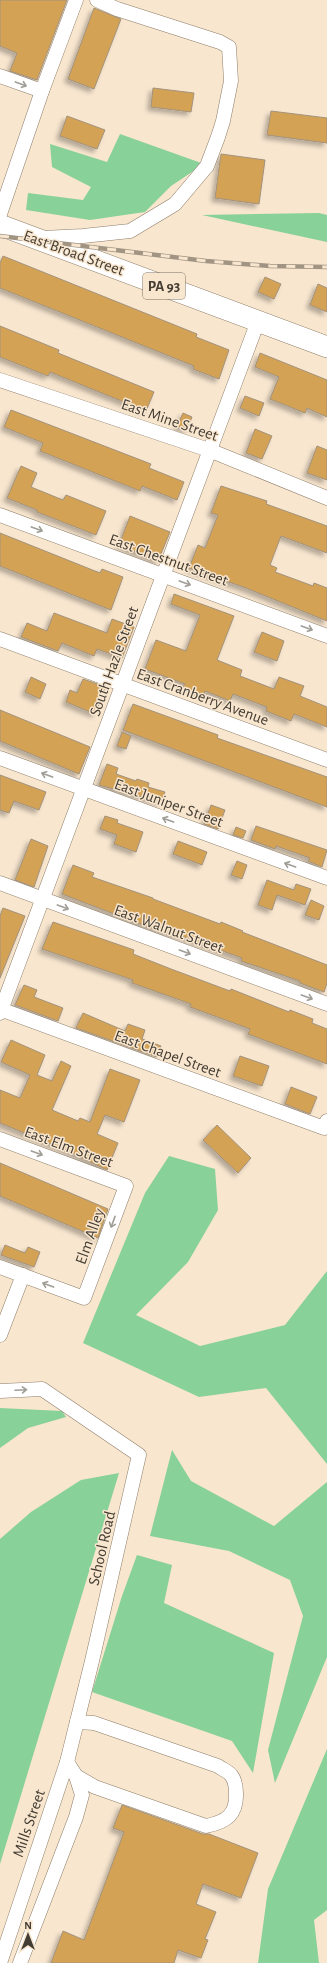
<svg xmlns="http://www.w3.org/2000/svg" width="327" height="1963" viewBox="0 0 327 1963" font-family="'Alegreya Sans',sans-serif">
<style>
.green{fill:#88d198}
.building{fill:#d4a255;stroke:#a2927c;filter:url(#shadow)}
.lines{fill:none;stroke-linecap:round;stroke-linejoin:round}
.minor-casing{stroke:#8e7e69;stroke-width:15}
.highway-casing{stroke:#8e7e69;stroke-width:22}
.minor{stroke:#fff;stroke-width:14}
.highway{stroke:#fff;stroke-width:21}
.rail-casing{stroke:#a19483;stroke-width:4.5}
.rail{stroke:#f8e6cf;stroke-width:3;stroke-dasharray:9;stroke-linecap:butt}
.oneway{stroke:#a19e98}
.labels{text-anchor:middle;stroke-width:3;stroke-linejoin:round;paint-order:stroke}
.shield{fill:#f8e6cf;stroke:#796f61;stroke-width:1}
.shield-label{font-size:15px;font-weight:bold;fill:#433c32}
.street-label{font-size:16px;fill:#433c32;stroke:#f8e6cf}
</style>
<defs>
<filter id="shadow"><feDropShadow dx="-3.5" dy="3.5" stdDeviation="2" flood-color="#0004"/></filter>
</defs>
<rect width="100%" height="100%" fill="#f8e6cf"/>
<g class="green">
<polygon points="120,134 204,164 171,186 145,212 90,220 26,210 28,193 83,200 91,187 52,167 50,144 107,162"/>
<polygon points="319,213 327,215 327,242 202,215"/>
<polygon points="169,1156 215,1169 218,1210 188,1262 136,1315 200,1346 285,1325 327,1271 327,1464 266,1388 199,1397 83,1343 145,1193"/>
<polygon points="0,1408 62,1411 66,1417 28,1428 0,1448"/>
<polygon points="172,1450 191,1481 274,1526 327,1482 327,1657 275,1783 268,1750 303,1616 290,1580 229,1551 150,1536"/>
<polygon points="119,1473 0,1864 0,1539 31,1512 81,1480"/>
<polygon points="137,1555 172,1565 164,1603 274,1653 253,1773 232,1741 92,1692 122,1596"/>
<polygon points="327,1749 327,1910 314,1920 319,1963 258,1963 268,1889"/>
</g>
<g class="building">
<polygon points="0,0 67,0 37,80 10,71 17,53 0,46"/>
<polygon points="94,8 121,19 94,89 68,79"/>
<polygon points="153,88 194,93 191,112 151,107"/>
<polygon points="271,111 327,118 327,143 267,135"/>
<polygon points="67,116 105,130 97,149 60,136"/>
<polygon points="221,154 265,160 259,204 215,198"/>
<polygon points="3,256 197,334 196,337 229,350 219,379 193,369 194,366 0,288 0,263"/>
<polygon points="265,277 281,284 274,299 258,292"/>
<polygon points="318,284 327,288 327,312 310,305"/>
<polygon points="0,326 59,350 58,353 154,392 146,411 50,372 48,376 0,357"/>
<polygon points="260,353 327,380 327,417 307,408 305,413 270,399 279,377 255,367"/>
<polygon points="245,396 264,403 259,416 240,408"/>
<polygon points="11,410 151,464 149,468 184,482 177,500 142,486 140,491 40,451 43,443 4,427"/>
<polygon points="183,413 192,417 187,430 177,426"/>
<polygon points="255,429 272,436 262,459 246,453"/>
<polygon points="317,446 327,450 327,480 307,473"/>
<polygon points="21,466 37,473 31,487 63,500 66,495 106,511 96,535 37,512 37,510 7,498"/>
<polygon points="221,486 267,501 266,504 327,526 327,553 281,536 270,565 277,568 275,572 313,586 314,583 327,588 327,621 246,588 189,568 198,545 205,548 218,515 211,513"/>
<polygon points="130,516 170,532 158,561 119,545"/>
<polygon points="0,533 100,573 102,569 123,577 111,610 0,566"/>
<polygon points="174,594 234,616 217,660 242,670 240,676 274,689 279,677 304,686 300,696 327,707 327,727 294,714 291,721 266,711 267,707 233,694 230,701 205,691 204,695 183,687 185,684 145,669 156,640 186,651 200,615 171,604"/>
<polygon points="54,613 107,633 112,619 134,627 122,658 97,649 94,656 62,643 58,651 21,637 27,623 47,631"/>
<polygon points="262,632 284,641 277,661 254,652"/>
<polygon points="31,677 46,684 40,699 25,692"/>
<polygon points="83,679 106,687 95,714 66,702 70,690 77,693"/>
<polygon points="133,704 218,735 217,738 327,777 327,807 123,730"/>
<polygon points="0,710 90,747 79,774 0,741"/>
<polygon points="122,732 131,736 126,749 117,746"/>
<polygon points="107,764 118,768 116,774 136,781 137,779 149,783 148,787 165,792 161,802 99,785"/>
<polygon points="0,775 46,792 39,810 14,801 9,813 0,810"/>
<polygon points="211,805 225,810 218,829 204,824"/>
<polygon points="105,816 118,820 117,823 143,832 136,852 114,844 117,835 100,829"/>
<polygon points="256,826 327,850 322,867 308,861 310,858 276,846 275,849 251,840"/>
<polygon points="236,827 246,831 243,838 233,835"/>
<polygon points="31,839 48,846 34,887 15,880"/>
<polygon points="178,841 207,852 202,865 173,854"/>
<polygon points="237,861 247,865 242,879 231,875"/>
<polygon points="73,865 94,873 92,877 153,898 153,899 220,924 221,922 243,931 242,932 327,965 327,983 324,992 300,983 300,981 241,961 242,958 176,934 175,935 143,925 62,894"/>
<polygon points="267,880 294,890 296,884 311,889 305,905 277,895 272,910 258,905"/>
<polygon points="311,900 324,906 319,920 305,915"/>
<polygon points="3,908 25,916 0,978 0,916"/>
<polygon points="53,922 134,950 133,954 171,969 230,991 231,989 289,1012 290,1010 313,1019 312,1023 327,1029 327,1064 248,1034 250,1029 190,1007 191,1004 132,983 133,980 42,949"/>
<polygon points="24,985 37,990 34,997 63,1008 58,1021 15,1005"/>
<polygon points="83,1013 125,1031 128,1024 145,1030 142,1039 161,1046 157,1057 76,1028"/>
<polygon points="11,1040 45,1055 37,1075 52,1081 61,1061 71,1066 52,1110 78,1121 80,1118 90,1122 110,1069 140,1080 124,1122 105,1115 97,1134 118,1143 107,1170 66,1150 0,1123 0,1090 20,1098 30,1075 1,1062"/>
<polygon points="240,1056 269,1066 262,1086 233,1076"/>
<polygon points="291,1087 317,1097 310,1114 285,1104"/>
<polygon points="217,1125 251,1158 238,1173 203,1140"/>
<polygon points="0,1163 108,1209 98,1238 0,1196"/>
<polygon points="5,1245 25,1253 28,1247 40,1252 34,1267 1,1255"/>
<polygon points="122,1805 203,1834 209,1834 258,1853 241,1898 203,1884 196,1904 216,1912 205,1939 208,1940 201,1958 178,1950 174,1963 51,1963 63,1931 84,1940 124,1832 113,1828"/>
</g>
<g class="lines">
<defs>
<g id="minor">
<polyline points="0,76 42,91"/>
<polyline points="0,214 42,91 76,0"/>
<polyline points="43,238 83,236 130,231 175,204 207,166 218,137 223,121 231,81 229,47 220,42 117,9 97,0"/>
<polyline points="0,380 209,450 327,498"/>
<polyline points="0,515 327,636"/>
<polyline points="0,639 327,760"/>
<polyline points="0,758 327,878"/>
<polyline points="0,883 327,1004"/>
<polyline points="0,1009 324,1128 327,1121"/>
<polyline points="0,1013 258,321"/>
<polyline points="0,1139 126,1186 84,1298 0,1267"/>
<polyline points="0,1335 23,1275"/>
<polyline points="0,1391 42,1389 139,1455 92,1661 67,1762 0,1963"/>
<path d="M67,1762l9,14 19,11 111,39c20,-4 31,-11 30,-33 0,-5 -1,-13 -5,-18 -2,-3 -9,-6 -13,-9l-124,-43 -17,-1"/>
<polyline points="20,1963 76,1817 82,1795 76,1776"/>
</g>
<polyline id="highway" points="0,225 327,347"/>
</defs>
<use href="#minor" class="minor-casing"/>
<use href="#highway" class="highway-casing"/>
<use href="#minor" class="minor"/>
<use href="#highway" class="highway"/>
<defs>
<polyline id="rail" points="0,236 206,261 270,266 327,267"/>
</defs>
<use href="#rail" class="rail-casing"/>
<use href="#rail" class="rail"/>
</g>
<defs><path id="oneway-shaft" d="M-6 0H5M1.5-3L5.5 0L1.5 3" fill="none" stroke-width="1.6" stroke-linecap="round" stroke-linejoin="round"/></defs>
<g class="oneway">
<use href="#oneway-shaft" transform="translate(21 84) rotate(20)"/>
<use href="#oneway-shaft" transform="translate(37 529) rotate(20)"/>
<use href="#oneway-shaft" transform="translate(185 583) rotate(20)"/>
<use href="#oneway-shaft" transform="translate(307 628) rotate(20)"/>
<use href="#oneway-shaft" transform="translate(47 775) rotate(-160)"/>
<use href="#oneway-shaft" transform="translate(168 820) rotate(-160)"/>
<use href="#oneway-shaft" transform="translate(290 865) rotate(-160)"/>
<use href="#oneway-shaft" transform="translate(63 907) rotate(20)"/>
<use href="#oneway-shaft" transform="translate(185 952) rotate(20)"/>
<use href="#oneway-shaft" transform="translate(307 997) rotate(20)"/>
<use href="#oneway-shaft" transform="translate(37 1153) rotate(20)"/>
<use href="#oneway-shaft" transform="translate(113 1222) rotate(110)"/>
<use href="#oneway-shaft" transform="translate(48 1285) rotate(-160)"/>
<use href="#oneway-shaft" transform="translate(21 1390) rotate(-3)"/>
</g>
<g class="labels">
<rect class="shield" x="143" y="273" width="42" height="26" rx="3"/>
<g class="shield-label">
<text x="164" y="291">PA 93</text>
</g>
<g class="street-label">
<text transform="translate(74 252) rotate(20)" y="6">East Broad Street</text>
<text transform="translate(170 419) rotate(19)" y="6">East Mine Street</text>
<text transform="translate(169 559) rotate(20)" y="6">East Chestnut Street</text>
<text transform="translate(113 661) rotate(-70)" y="6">South Hazle Street</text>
<text transform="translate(203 696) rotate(20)" y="6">East Cranberry Avenue</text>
<text transform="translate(169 802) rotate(20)" y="6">East Juniper Street</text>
<text transform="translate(169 928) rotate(20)" y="6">East Walnut Street</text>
<text transform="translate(168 1053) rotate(20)" y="6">East Chapel Street</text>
<text transform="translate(69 1146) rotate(20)" y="6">East Elm Street</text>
<text transform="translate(89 1236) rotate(-70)" y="6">Elm Alley</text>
<text transform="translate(101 1548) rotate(-77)" y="6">School Road</text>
<text transform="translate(28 1823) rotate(-71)" y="6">Mills Street</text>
</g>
</g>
<g transform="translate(28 1935)" stroke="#f8e6cf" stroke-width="3" paint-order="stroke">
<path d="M0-3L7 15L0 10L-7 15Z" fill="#433c32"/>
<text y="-6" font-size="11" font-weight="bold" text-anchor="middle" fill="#433c32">N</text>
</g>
</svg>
